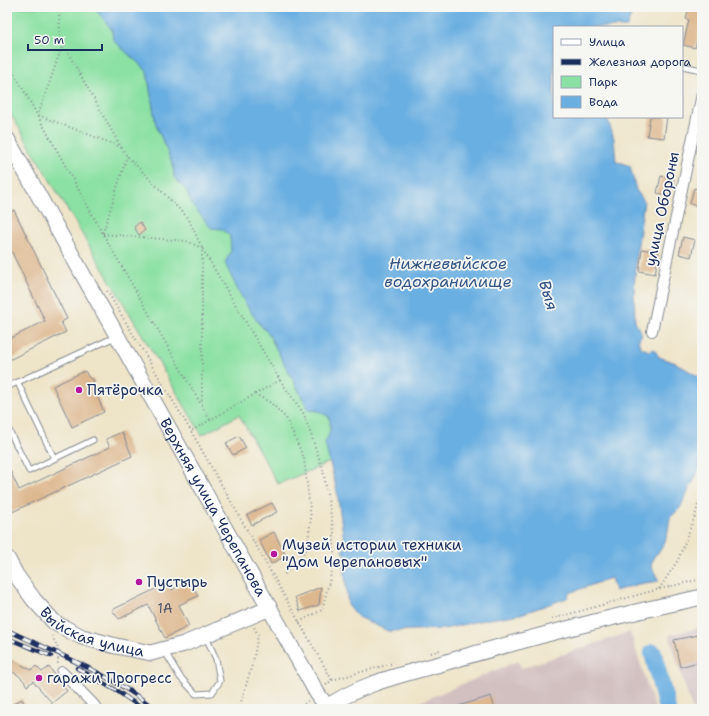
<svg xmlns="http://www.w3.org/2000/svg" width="709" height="716" viewBox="0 0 709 716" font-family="'Shantell Sans',sans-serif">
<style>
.industrial{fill:#d2bfc0}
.green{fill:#8be1a3;stroke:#538880}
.water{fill:#6bafe1;stroke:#436fa0}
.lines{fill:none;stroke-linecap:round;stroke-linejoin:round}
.river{stroke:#6bafe1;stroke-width:18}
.building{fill:#ddb78e}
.service-casing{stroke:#848a93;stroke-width:7}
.minor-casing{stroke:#848a93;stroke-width:12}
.primary-casing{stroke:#848a93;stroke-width:17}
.path{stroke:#848a93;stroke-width:2;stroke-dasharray:1 3;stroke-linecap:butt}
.service{stroke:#fff;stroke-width:5}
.minor{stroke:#fff;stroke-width:10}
.primary{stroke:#fff;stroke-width:15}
.rail-casing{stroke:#1b2f5e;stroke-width:4.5}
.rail{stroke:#f6f6f2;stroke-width:3;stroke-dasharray:9;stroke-linecap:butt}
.poi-dot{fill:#b5179e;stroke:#f6f6f2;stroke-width:1.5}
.labels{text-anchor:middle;stroke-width:3.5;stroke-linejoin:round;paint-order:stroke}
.number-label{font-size:13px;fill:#4c516a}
.street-label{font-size:15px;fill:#1b2f5e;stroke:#f6f6f2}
.poi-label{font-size:15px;fill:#1b2f5e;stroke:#f6f6f2;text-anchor:start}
.water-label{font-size:16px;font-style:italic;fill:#335585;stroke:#f6f6f2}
</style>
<rect width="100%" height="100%" fill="#f6f6f2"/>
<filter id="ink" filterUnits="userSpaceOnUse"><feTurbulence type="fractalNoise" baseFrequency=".025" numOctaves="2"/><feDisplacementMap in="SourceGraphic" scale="8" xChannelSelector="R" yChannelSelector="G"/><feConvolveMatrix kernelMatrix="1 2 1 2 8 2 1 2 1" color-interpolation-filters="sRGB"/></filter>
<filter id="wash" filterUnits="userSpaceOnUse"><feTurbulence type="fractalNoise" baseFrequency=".012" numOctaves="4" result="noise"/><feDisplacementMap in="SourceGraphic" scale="16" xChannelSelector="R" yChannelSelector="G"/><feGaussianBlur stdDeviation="0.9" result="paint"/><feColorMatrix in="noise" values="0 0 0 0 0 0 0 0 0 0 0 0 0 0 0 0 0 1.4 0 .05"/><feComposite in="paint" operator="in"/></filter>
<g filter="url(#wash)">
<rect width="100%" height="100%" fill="#eee4c8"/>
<g class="industrial">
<polygon points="702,627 702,709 692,709 669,635"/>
<polygon points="630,632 655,709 403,709 518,661 522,668"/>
</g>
<path class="green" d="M7,7h87l18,23 1,10 34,31 9,54 17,40 1,12 12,13 7,14 37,32 1,15 27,72 10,10 41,77h10l10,7c3,10 1,16 -4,26l5,19 -52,22 -39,-69 -37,20 -195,-327z"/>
<path class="water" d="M94,7h543l-6,8 -4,12h-73v90h53l7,22 2,23 7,1 7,3 6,24 8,11 -8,57 -2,32 1,32 7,12 -4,7 3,6 8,4 5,-2 5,8 17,6 26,16v77l-4,3 2,8 -20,41 -10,10c-2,14 -4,30 -16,38l-3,10 8,15 -21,3 -23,7 -4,-13 -42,15 -2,5 -46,16 -38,6 -39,9 -56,2 -30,-14 -10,-12 -4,-39 3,-6 -1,-6 -3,-1 -1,-3 3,-2 -8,-57 -12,-48c5,-10 7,-16 4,-26l-10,-6 -10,-1 -41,-77c-20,-20 -31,-44 -43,-70l6,-12 -1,-15 -8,-7 -11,-1 -19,-24 -6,-14 -12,-13 -1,-12 -17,-40 -9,-54 -34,-31 -1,-10z"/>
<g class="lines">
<polyline class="river" points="653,653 667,709"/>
</g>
<g id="blocks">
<g class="building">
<polygon points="689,7 702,7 702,21 695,48 683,45 689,20 686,19"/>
<polygon points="650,117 667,117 664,138 647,136"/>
<polygon points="661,176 674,179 670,196 657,193"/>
<polygon points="694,188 702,190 702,207 690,204"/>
<polygon points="14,210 67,319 61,322 66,332 7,361 7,340 45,321 7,242 7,214"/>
<polygon points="140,222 145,230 139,235 134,227"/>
<polygon points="683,237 695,240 691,257 679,254"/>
<polygon points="642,249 659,252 655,274 639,271"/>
<polygon points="85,371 89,378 94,380 93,386 104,412 72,427 53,386"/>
<polygon points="122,432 132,456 10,513 7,507 7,464 19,490 110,447 106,439"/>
<polygon points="239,436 246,448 233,455 226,443"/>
<polygon points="272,503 277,512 252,525 247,515"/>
<polygon points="274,532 286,556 271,564 259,540"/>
<polygon points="190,580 198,596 179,605 189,626 165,638 148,605 119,619 112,610 168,583 172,590"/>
<polygon points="321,587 319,605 300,611 295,597"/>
<polygon points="702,634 702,661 680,667 674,640"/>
<polygon points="7,657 31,670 36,666 42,672 49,667 67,691 52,703 33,681 27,686 24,681 18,675 7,669"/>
<polygon points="491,696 495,709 455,709 455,707"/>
<polygon points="22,699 27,709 7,709 7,707"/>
</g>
</g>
</g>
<g filter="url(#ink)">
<use href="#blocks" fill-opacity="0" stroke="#848a93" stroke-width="1"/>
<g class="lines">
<defs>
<g id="service">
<polyline points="682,66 702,70"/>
<polyline points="18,383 54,458"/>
<polyline points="7,387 115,337"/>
<polyline points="7,426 29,471 93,440"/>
<polyline points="164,650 180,677 196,694 212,693 220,681 216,659 206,637"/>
<polyline points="84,709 93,704"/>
</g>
<g id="minor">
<polyline points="652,331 702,94"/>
<polyline points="62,672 93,704 97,709"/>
</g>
<g id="primary">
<path id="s1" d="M7,139l310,554 10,14"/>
<path id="s2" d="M7,558l9,17 18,25 21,23 27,14 34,9 35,7 33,-9 86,-36"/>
<path d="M325,709c30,-24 79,-35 115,-45 87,-26 174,-48 262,-67"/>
</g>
</defs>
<use href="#service" class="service-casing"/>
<use href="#minor" class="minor-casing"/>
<use href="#primary" class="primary-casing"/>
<g class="path">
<polyline points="59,7 60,35 63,44 121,147 127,156 188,218 202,248 280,380 191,431"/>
<polyline points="63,44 38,115 121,147"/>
<polyline points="7,60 103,234 210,420"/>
<polyline points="7,119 12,129"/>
<polyline points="103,233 127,156"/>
<polyline points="103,234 186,241 202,248 202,406"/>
<polyline points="107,291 191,431 332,680"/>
<polyline points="280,380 304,414 323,470 334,532 334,562 322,610 299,622"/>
<polyline points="255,394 271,403 286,418 304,458 311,518 307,549 284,575"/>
<polyline points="659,589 678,560 695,516 702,491"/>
<polyline points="552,619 659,589 702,579"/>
<polyline points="52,636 58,648 58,664"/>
<polyline points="431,653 440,650"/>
<polyline points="326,685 332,680 394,663"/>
<polyline points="239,709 253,662 258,635 254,627"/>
<polyline points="298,709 308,701"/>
</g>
<use href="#service" class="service"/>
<use href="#minor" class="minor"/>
<use href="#primary" class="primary"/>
<defs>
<g id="rail">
<path d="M7,630c51,24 103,44 148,79"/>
<polyline points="7,638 51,656"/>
<polyline points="77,668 117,691 143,709"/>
</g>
</defs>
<use href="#rail" class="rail-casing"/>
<use href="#rail" class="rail"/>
</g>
</g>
<g class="poi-dot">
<circle cx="79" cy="390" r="4"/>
<circle cx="274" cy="554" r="4"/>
<circle cx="139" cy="582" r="4"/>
<circle cx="39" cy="678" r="4"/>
</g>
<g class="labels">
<g class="number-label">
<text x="165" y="613">1А</text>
</g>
<g class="street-label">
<text transform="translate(662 209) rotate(-78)" y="5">улица Обороны</text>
<text dy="5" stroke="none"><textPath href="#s1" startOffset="422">Верхняя улица Черепанова</textPath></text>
<text dy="5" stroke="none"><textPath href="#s2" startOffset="119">Выйская улица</textPath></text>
</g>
<g class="poi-label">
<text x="87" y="395">Пятёрочка</text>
<text x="282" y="550">Музей истории техники<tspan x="282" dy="17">"Дом Черепановых"</tspan></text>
<text x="147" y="587">Пустырь</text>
<text x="47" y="683">гаражи Прогресс</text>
</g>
<g class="water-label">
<text x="448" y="269">Нижневыйское<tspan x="448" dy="18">водохранилище</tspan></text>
<text transform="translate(549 295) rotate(73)" y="6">Выя</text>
</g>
</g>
<rect width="709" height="716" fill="none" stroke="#f6f6f2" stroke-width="24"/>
<rect x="553" y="26" width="130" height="92" fill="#f6f6f2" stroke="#9ea6b7"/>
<rect x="561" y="39" width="20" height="6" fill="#ffffff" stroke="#9ea6b7"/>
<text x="589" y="46" font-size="12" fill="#1b2f5e">Улица</text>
<rect x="561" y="59" width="20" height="6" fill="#1b2f5e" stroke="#9ea6b7"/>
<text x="589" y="66" font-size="12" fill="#1b2f5e">Железная дорога</text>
<rect x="561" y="76" width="20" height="12" fill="#8be1a3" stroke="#9ea6b7"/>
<text x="589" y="86" font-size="12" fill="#1b2f5e">Парк</text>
<rect x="561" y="96" width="20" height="12" fill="#6bafe1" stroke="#9ea6b7"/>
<text x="589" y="106" font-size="12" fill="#1b2f5e">Вода</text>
<path d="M28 44v6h74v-6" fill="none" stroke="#1b2f5e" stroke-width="2"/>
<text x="34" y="44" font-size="12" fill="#1b2f5e" stroke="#f6f6f2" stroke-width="3" paint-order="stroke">50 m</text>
</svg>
